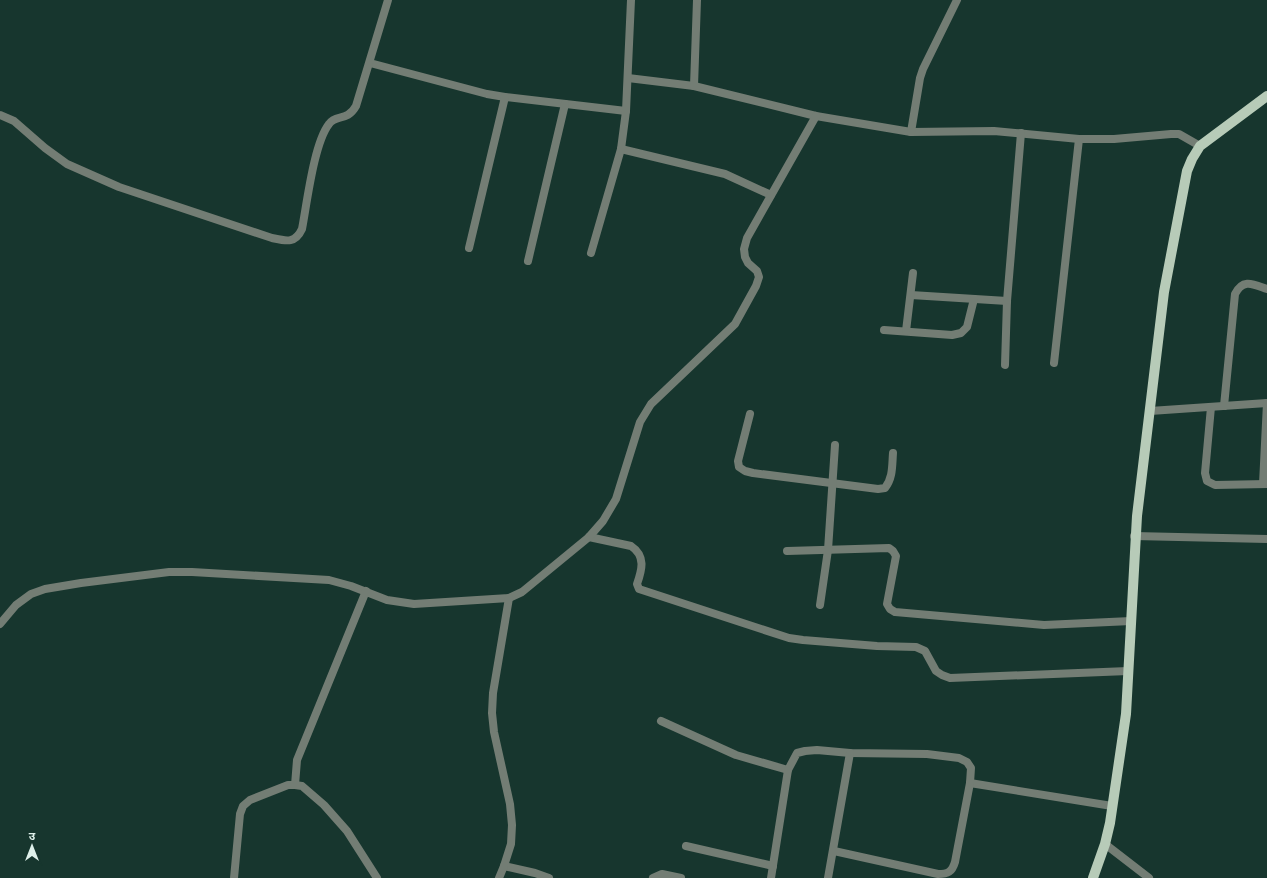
<svg xmlns="http://www.w3.org/2000/svg" width="1267" height="878" viewBox="0 0 1267 878" font-family="'Source Sans 3','Noto Sans Devanagari',sans-serif">
<style>
.lines{fill:none;stroke-linecap:round;stroke-linejoin:round}
.minor{stroke:#737d74;stroke-width:8}
.primary{stroke:#b7cbb8;stroke-width:10}
</style>
<rect width="100%" height="100%" fill="#17362e"/>
<g class="lines">
<g class="minor">
<polyline points="370,63 487,94 505,97 626,111"/>
<polyline points="628,78 694,86 816,116 911,132 994,131 1079,139 1114,139 1171,134 1179,134 1200,146"/>
<polyline points="694,86 697,0"/>
<path d="M0,115l14,6 31,27 22,16 52,23 153,51c14,3 23,6 30,-9 5,-26 12,-86 27,-105 7,-10 18,-2 27,-18l32,-106"/>
<polyline points="911,132 920,78 923,69 957,0"/>
<polyline points="621,149 725,174 771,195"/>
<polyline points="469,248 505,97"/>
<polyline points="591,253 621,149 626,111 631,0"/>
<polyline points="528,261 565,104"/>
<polyline points="911,295 1007,301"/>
<polyline points="884,330 952,335 961,333 967,327 974,299"/>
<polyline points="906,331 913,273"/>
<polyline points="1054,363 1079,139"/>
<polyline points="1005,365 1007,301 1021,133"/>
<path d="M1224,406l11,-112c8,-16 18,-10 32,-5"/>
<polyline points="1211,407 1205,473 1207,481 1215,485 1267,484"/>
<polyline points="1150,411 1267,403"/>
<path d="M750,414l-12,47 1,6 6,4 8,2 125,16 7,-1c8,-10 7,-22 8,-35"/>
<polyline points="1263,484 1267,403"/>
<polyline points="1134,536 1267,539"/>
<path d="M589,537l42,9c15,10 11,24 6,38l2,5 150,49 14,2 74,6 39,1 9,4 11,20 6,4 8,3 178,-7"/>
<polyline points="787,551 889,548 893,551 896,556 887,604 890,609 895,612 1044,625 1131,621"/>
<polyline points="820,605 828,550 835,445"/>
<polyline points="0,624 16,605 31,594 45,589 81,583 169,572 192,572 329,580 351,586 387,600 414,604 509,598 522,592 589,537 603,521 616,499 640,422 651,404 735,324 756,286 759,277 757,271 748,263 745,257 744,249 747,238 816,116"/>
<polyline points="661,721 736,755 788,770"/>
<polyline points="970,783 1112,806"/>
<polyline points="295,785 297,760 366,591"/>
<polyline points="1105,844 1149,878"/>
<polyline points="686,846 773,866"/>
<polyline points="504,866 535,873 549,878"/>
<polyline points="234,878 240,814 243,806 250,800 288,785 295,785 302,786 324,805 347,831 377,878"/>
<polyline points="499,878 504,866 511,844 512,825 510,804 494,732 492,713 493,693 509,598"/>
<polyline points="653,878 662,874 681,878"/>
<path d="M771,878l17,-108 9,-17 8,-2 12,-1 33,3 77,1 32,4 8,4 4,6 -1,15 -15,79c-3,10 -7,12 -17,12l-104,-23"/>
<polyline points="828,878 850,753"/>
</g>
<polyline class="primary" points="1093,878 1105,844 1110,823 1126,714 1137,516 1164,292 1187,171 1192,159 1200,146 1267,96"/>
</g>
<g transform="translate(32 846)" stroke="#17362e" stroke-width="3" paint-order="stroke">
<path d="M0-3L7 15L0 10L-7 15Z" fill="#def0ea"/>
<text y="-6" font-size="11" font-weight="bold" text-anchor="middle" fill="#def0ea">उ</text>
</g>
</svg>
